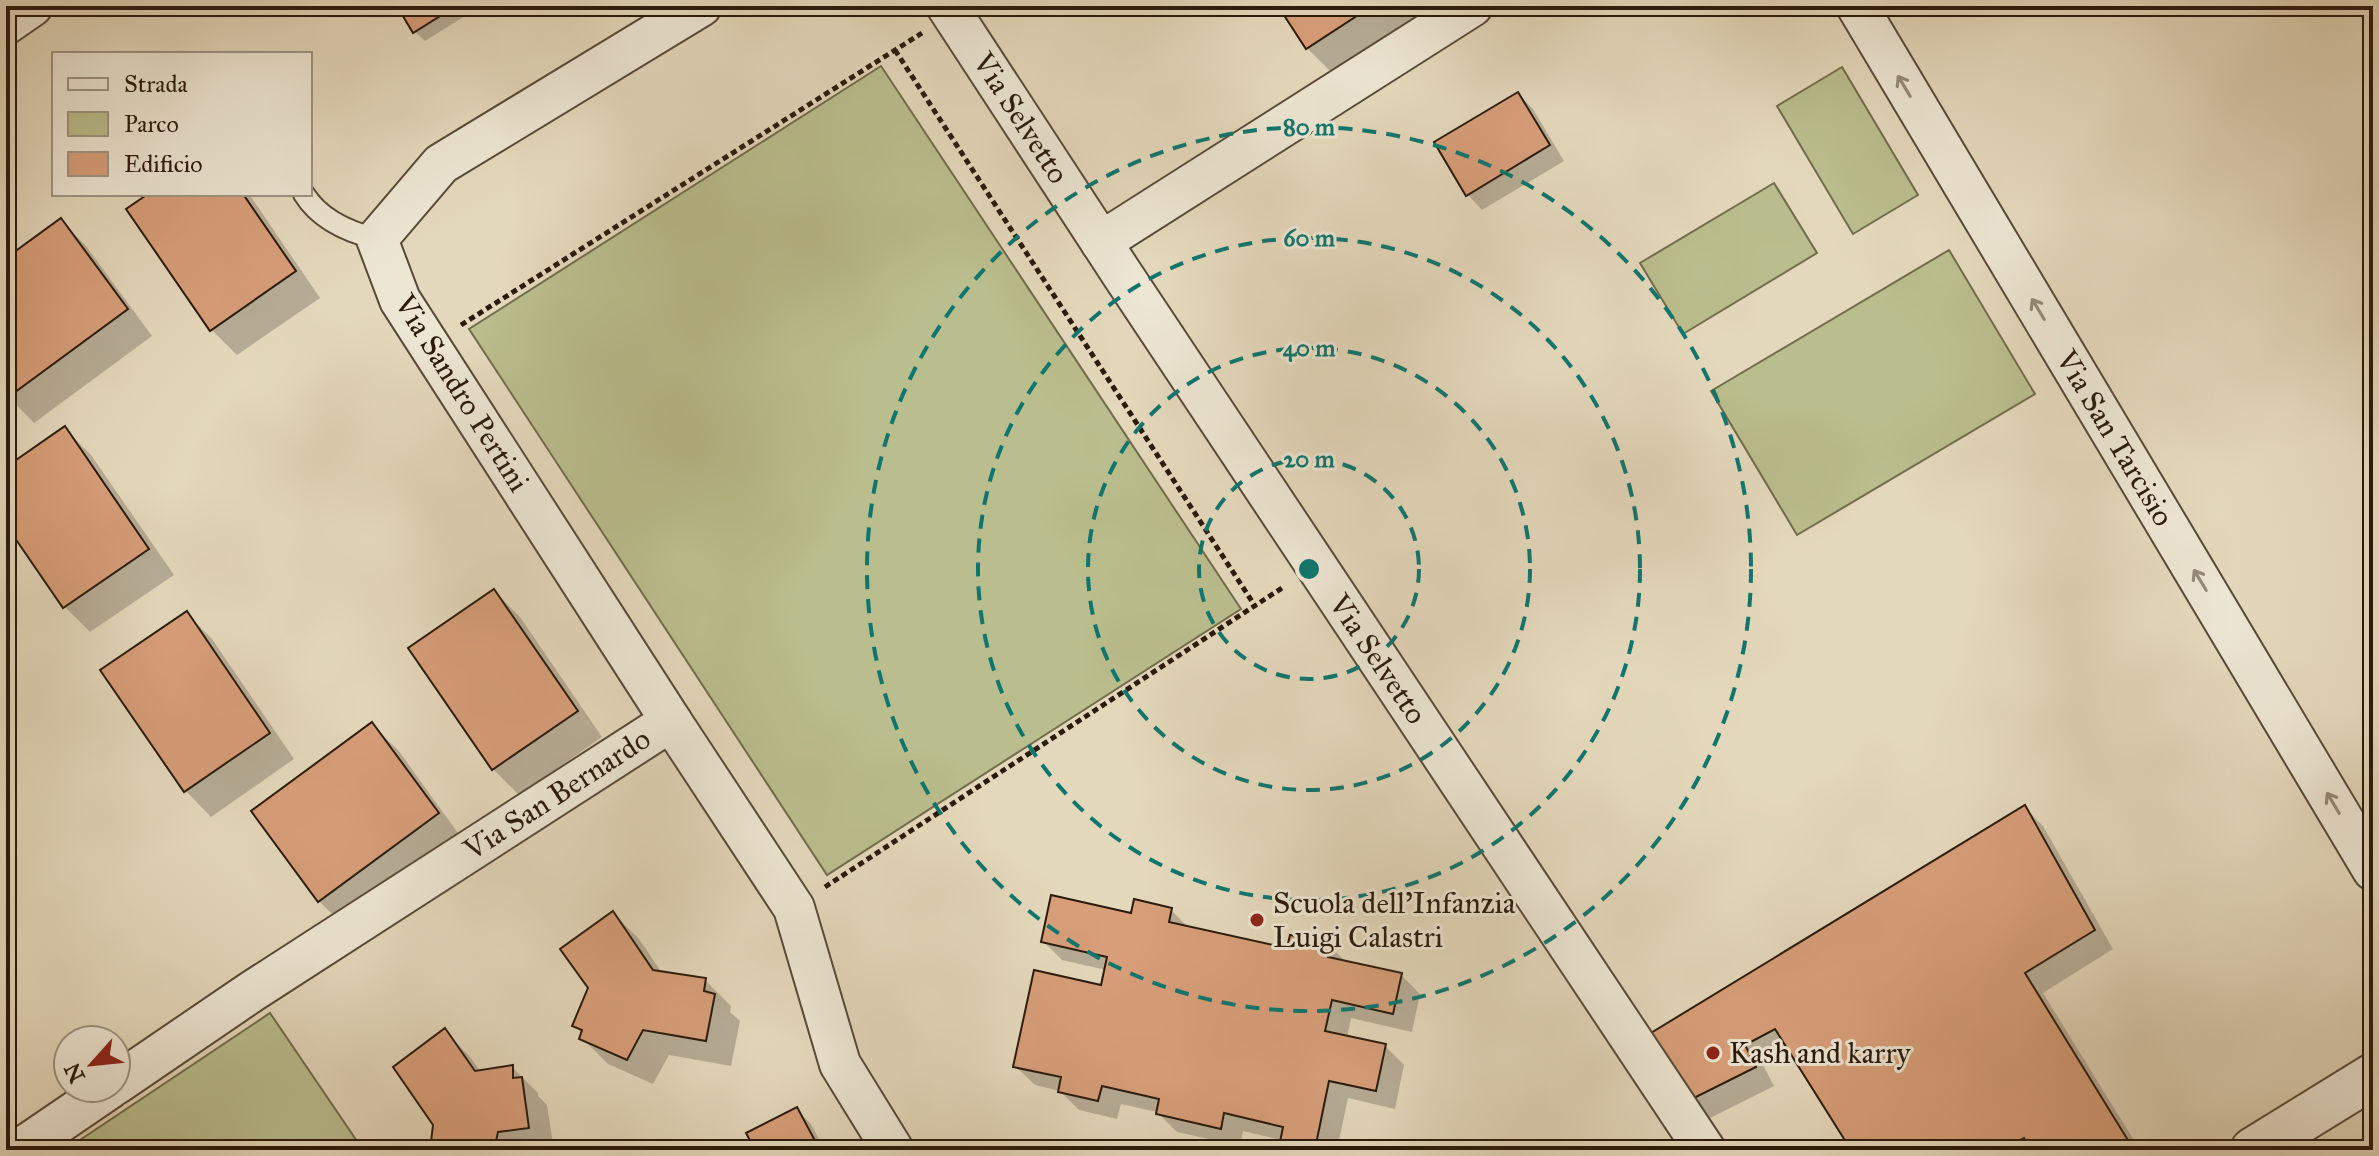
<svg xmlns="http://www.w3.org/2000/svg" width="2379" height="1156" viewBox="0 0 2379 1156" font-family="'IM FELL Great Primer',serif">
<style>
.green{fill:#babd8d;stroke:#726c4c;stroke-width:2}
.shadow{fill:#0003}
.building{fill:#d79e79;stroke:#2a1a0c;stroke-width:2}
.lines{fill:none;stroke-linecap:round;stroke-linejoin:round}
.service-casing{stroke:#584a38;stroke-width:24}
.minor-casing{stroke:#584a38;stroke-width:44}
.tertiary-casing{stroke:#584a38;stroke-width:48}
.path{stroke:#2a1a0c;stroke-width:5;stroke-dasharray:6 4;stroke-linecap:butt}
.service{stroke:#ede6d3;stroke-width:20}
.minor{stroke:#ede6d3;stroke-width:40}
.tertiary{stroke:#ede6d3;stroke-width:44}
.oneway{stroke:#958a79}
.ring{fill:none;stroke:#0f766e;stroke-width:4;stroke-dasharray:14 10}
.poi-dot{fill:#8f2418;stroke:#ede6d3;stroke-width:3}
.labels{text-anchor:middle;stroke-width:6;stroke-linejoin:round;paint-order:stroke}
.street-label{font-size:30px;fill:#2a1a0c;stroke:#ede6d3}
.poi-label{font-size:30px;fill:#2a1a0c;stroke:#ede6d3;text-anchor:start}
.centre{fill:#0f766e;stroke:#ede6d3;stroke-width:4}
.ring-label{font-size:24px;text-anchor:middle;font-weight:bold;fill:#0f766e;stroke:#ede6d3;stroke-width:6;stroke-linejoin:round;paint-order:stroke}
</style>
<rect width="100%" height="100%" fill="#e4d8bc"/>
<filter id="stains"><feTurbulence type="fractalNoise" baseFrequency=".0025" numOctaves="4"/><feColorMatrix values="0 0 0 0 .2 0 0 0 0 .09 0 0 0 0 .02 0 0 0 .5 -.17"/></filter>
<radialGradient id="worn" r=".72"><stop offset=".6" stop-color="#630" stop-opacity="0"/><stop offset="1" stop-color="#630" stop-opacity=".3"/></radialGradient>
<g class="green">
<polygon points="881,66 1241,609 827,875 469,329"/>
<polygon points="1842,67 1918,195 1853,234 1777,106"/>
<polygon points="1774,183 1817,253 1683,334 1640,263"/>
<polygon points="1949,250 2035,394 1797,535 1711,391"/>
<polygon points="270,1013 363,1150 65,1150"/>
</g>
<g class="shadow">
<polygon points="399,6 481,6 425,41 415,32"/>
<polygon points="1280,6 1420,6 1425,14 1333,74 1307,48"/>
<polygon points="1518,94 1533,109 1564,161 1482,210 1468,195"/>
<polygon points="151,194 249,194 320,298 237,355 211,329"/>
<polygon points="61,221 86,246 152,336 34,423 6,394 6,261"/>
<polygon points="65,429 91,455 174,575 90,632 64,606 6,522 6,469"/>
<polygon points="494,591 520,617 602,737 519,795 493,769"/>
<polygon points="186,613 212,639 294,759 211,817 186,791 103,671"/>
<polygon points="372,725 398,750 463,840 345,927 319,901 254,812"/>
<polygon points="2024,807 2043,826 2113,949 2043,993 2140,1150 1853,1150 1790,1050 1763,1065 1774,1086 1702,1122 1644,1039"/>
<polygon points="1171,910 1190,929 1289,950 1329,945 1347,963 1401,975 1420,994 1412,1032 1351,1018 1347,1038 1385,1046 1404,1065 1395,1109 1348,1098 1337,1150 1291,1150 1281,1140 1243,1131 1240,1146 1177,1132 1157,1112 1121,1104 1117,1119 1079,1110 1060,1091 1035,1085 1015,1066 1103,988 1106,970 1062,960 1043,941 1133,916"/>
<polygon points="613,913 639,939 662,973 705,980 731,1006 730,1012 740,1021 731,1066 669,1055 653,1084 608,1064 582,1038 583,1034 575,1026 591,988"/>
<polygon points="445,1031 470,1057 481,1072 512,1067 538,1093 538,1096 547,1105 554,1150 432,1150"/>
<polygon points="796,1109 811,1124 825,1150 757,1150"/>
</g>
<g class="building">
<polygon points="397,6 456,6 413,33"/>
<polygon points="1278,6 1372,6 1306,49"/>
<polygon points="1518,92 1550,145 1466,196 1434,142"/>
<polygon points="148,194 243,194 296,271 210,331 126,209"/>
<polygon points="61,218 128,309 7,398 6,258"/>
<polygon points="65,426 149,549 63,608 6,525 6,467"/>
<polygon points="494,589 578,711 492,770 408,648"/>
<polygon points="187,611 270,733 184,792 100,670"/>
<polygon points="372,722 439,813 318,902 251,811"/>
<polygon points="2025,805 2095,930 2025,973 2134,1150 2032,1150 2024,1138 2002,1150 1851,1150 1775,1029 1745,1045 1756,1067 1682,1104 1641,1039"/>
<polygon points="1051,895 1131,913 1134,899 1172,908 1169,922 1287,948 1290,935 1330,943 1328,957 1402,973 1393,1014 1332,1000 1325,1031 1386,1044 1376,1091 1329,1081 1315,1149 1280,1142 1283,1127 1224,1113 1221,1129 1156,1114 1159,1099 1102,1086 1098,1101 1058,1092 1061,1077 1013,1067 1034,970 1101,985 1107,957 1041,942"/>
<polygon points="613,911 653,970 706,978 704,991 715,994 706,1041 643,1030 627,1060 579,1039 582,1030 572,1026 588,988 560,949"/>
<polygon points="445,1028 475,1071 513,1065 513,1078 522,1077 529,1128 498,1132 494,1150 430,1150 433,1125 393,1067"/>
<polygon points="797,1107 820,1150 755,1150 746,1133"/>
</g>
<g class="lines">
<defs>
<path id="service" d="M304,194c16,26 44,38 73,45"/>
<g id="minor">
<polyline points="947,6 1122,274 1705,1150"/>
<polyline points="1857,6 2373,870"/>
<polyline points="6,24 32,6"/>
<polyline points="1101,242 1472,6"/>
<polyline points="671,721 400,300 377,239 441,164 701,6"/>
<polyline points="116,1084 251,992 671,721 794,908 840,1064 893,1150"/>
<polyline points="19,1150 110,1088"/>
</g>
<polyline id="tertiary" points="2253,1150 2373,1076"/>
</defs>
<use href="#service" class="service-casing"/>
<use href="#minor" class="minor-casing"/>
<use href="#tertiary" class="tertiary-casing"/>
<g class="path">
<polyline points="895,50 1255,606"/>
<polyline points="461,325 922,33"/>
<polyline points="825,887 1285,586"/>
</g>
<use href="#service" class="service"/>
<use href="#minor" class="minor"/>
<use href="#tertiary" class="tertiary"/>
</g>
<defs><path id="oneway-shaft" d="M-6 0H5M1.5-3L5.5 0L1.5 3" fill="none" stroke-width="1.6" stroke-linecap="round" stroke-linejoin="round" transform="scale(2)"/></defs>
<g class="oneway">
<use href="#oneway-shaft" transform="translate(1904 86) rotate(-121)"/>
<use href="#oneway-shaft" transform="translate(2038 309) rotate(-121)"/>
<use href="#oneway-shaft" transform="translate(2200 580) rotate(-121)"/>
<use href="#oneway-shaft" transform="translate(2333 803) rotate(-121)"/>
</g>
<g class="ring">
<circle cx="1309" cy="569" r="110"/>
<circle cx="1309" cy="569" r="221"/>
<circle cx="1309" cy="569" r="331"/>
<circle cx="1309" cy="569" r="442"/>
</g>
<g class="poi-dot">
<circle cx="1257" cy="920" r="8"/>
<circle cx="1713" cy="1053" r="8"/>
</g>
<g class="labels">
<g class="street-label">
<text transform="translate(1021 118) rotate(57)" y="10">Via Selvetto</text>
<text transform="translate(462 393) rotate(58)" y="10">Via Sandro Pertini</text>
<text transform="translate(2115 438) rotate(59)" y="10">Via San Tarcisio</text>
<text transform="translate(1378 659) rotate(56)" y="10">Via Selvetto</text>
<text transform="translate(557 794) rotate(-33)" y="10">Via San Bernardo</text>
</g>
<g class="poi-label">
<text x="1273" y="913">Scuola dell'Infanzia<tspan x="1273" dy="34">Luigi Calastri</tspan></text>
<text x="1729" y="1063">Kash and karry</text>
</g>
</g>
<circle cx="1309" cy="569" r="12" class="centre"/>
<g class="ring-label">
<text x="1309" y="135">80 m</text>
<text x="1309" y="246">60 m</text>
<text x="1309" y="356">40 m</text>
<text x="1309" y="467">20 m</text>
</g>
<rect width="2379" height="1156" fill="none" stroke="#e4d8bc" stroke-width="32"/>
<rect x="8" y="8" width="2363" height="1140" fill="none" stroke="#2a1a0c" stroke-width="4"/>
<rect x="16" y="16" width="2347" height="1124" fill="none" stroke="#2a1a0c" stroke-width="2"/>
<rect x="52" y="52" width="260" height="144" fill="#ede6d3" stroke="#9f9483" stroke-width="2"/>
<rect x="68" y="78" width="40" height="12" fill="#ede6d3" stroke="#9f9483" stroke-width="2"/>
<text x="124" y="92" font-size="24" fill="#2a1a0c">Strada</text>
<rect x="68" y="112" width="40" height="24" fill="#babd8d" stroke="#9f9483" stroke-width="2"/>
<text x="124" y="132" font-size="24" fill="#2a1a0c">Parco</text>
<rect x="68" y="152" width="40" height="24" fill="#d79e79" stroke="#9f9483" stroke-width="2"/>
<text x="124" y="172" font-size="24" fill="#2a1a0c">Edificio</text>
<g transform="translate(92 1064) rotate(243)"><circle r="38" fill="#ede6d3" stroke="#9f9483" stroke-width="2"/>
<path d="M0-6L14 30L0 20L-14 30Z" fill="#8f2418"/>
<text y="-12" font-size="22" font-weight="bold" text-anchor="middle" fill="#2a1a0c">N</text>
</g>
<rect width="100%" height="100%" filter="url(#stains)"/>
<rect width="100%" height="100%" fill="url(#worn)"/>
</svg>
